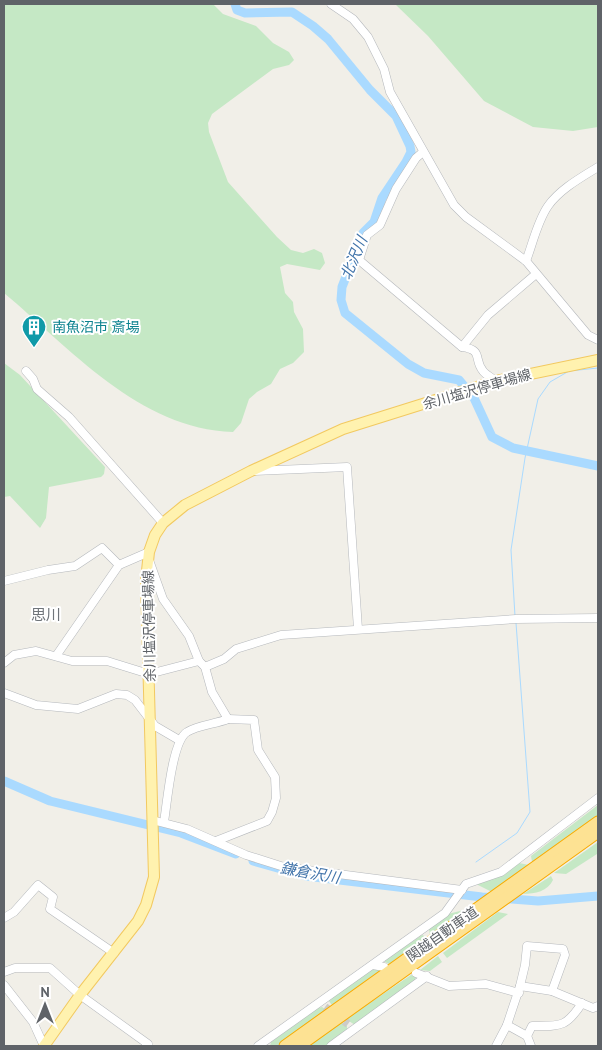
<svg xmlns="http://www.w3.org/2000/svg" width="602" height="1050" viewBox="0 0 602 1050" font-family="'PT Sans','Noto Sans JP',sans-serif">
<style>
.green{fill:#c5e8c5}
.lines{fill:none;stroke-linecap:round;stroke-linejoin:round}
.stream{stroke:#aadaff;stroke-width:1}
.river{stroke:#aadaff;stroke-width:9}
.minor-tunnel{stroke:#ccccc8;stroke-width:8;stroke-dasharray:8 4;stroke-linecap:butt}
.minor-casing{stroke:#b5b8bc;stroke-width:9}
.major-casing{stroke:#f2c960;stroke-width:12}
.highway-casing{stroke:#f9ab00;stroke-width:13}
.minor{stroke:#fff;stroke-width:8}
.major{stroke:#fff2af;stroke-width:10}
.highway{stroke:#fde293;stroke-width:11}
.labels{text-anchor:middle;stroke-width:4;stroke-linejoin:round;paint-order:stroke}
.culture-label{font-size:14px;fill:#0d838f;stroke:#fff;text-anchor:start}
.street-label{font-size:14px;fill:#5f6368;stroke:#fff}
.water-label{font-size:15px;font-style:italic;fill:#4174aa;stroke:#fff}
.neighbourhood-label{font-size:15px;fill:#70757a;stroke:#fff}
</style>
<rect width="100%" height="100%" fill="#f1efe8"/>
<g class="green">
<path d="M4,4h209l10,10 33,12 17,17 16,9 5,8 -5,5 -16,4 -61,45 -4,9 1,9 19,50 49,55 14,13 12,3 11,-4 8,4 3,10 -5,7 -33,-6 -7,3 5,26 8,9 1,10 9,17 1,23 -11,11 -13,6 -9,15 -14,8 -8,7 -8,24 -8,9c-94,-3 -163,-84 -229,-139z"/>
<polygon points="395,4 598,4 598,127 573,131 533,127 484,101 428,36"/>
<polygon points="4,363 20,375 105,467 104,474 101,477 49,487 46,518 40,528 10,496 4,497"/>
<polygon points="598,805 598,815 532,862 531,856"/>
<polygon points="598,842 597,854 566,874 554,873"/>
<polygon points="519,863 529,865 492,892 476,884 502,875"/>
<path d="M551,876l2,4c-5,11 -18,14 -30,14z"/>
<polygon points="464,910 466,910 430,935 429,929 448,914"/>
<polygon points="498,912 508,914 447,958 443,953"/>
<polygon points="422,935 427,937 389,964 385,962 385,960"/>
<polygon points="438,956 442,962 430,971 420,970"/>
<polygon points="373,968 382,969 332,1005 328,1000"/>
<polygon points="411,975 416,976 415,981 384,1005 382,1004 379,1006 380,1008 355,1025 346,1019"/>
<polygon points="322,1007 326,1010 277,1046 270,1046 271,1042 318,1008"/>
<polygon points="342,1022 347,1026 347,1030 328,1046 309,1046"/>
</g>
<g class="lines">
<g class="stream">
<polyline points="515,616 511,550 525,458 538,399 550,382 569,371 598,368"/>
<polyline points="476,862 517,833 530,812 516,623"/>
</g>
<g class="river">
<polyline points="235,4 237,10 245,13 292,12 313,26 328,39 370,90 396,116 410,146 411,152 406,162 382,198 374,222 363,233 342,287 341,300 345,313 408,364 424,373 459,380 474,398 492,437 513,448 598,466"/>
<polyline points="4,781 50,801 181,833 236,854"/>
<polyline points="253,861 306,876 482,897 538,901 598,896"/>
</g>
<polyline class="minor-tunnel" points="325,1007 348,1024"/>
<defs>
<g id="minor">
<polyline points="331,4 353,19 368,37 384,69 390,92 454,205 466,217 526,261 588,335 598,340"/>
<path d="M423,152l-7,6 -20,31 -16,36 -13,10 -8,25 103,87c22,3 11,12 21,24 3,4 9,7 13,10"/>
<path d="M526,261c7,-18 11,-39 22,-55 12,-17 34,-29 50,-39"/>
<polyline points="462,347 488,315 536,274"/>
<polyline points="26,371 33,379 37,389 69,417 163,523"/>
<polyline points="254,471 347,467 358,629"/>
<path d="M149,560l14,39 26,37 10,25 6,6 7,25 16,27c-12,5 -30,6 -41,13 -15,9 -20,72 -23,90"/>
<polyline points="4,581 48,570 75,566 102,548 119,565"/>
<polyline points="56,656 119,565 149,552"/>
<polyline points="4,663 14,655 36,651 72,661 107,661 149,674 199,661"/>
<polyline points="205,667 224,659 236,649 281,635 516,619 598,618"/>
<polyline points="4,693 36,705 78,709 116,694 127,695 135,700 155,726 179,740"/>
<polyline points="152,820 187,829 246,855 284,867 462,890"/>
<polyline points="216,841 267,821 272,812 276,798 275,777 258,750 254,720 228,719"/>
<polyline points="4,918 14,912 38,885 53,897 50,909 114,953"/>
<polyline points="373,965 384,967"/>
<polyline points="4,972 15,968 50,968 80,995 148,1044 146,1046"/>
<polyline points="416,973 449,986 486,984 519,993"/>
<polyline points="4,985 33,1022 44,1046"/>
<polyline points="520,986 525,965 527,946 563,949 565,955 552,991"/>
<path d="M527,1036l5,-10c28,0 34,2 50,-23"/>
<polyline points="258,1046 445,913 466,884 501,872 598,798"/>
<polyline points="331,1046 427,976"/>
<polyline points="496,1046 507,1025"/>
<polyline points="531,1046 527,1036 507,1025 520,986 552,991 593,1008 598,1006"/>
</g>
<polyline id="major" points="44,1046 80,995 138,921 146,905 154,877 146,580 149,552 155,535 163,523 185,505 251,471 343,429 496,381 598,360"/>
<g id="highway">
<polyline points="285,1046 598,822"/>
<polyline points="299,1046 598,832"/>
</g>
</defs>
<use href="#minor" class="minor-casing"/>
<use href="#major" class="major-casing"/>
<use href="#highway" class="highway-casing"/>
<use href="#minor" class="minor"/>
<use href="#major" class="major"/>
<use href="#highway" class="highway"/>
</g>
<defs>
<symbol id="building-pin" viewBox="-11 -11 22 30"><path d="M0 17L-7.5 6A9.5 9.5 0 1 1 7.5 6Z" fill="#0f9aa8" stroke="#fff"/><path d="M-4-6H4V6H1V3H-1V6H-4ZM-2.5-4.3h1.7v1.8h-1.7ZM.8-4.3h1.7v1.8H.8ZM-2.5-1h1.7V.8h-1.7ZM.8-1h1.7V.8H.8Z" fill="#fff"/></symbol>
</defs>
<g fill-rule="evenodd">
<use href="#building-pin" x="20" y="313" width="28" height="38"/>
</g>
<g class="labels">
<g class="culture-label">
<text x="52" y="332">南魚沼市 斎場</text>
</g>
<g class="street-label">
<text transform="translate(477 389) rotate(-16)" y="5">余川塩沢停車場線</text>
<text transform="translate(149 626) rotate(-91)" y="5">余川塩沢停車場線</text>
<text transform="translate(442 934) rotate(-35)" y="5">関越自動車道</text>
</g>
<g class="water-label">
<text transform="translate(354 258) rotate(-67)" y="5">北沢川</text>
<text transform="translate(310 873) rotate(10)" y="5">鎌倉沢川</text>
</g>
<g class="neighbourhood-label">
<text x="46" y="620">思川</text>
</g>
</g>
<rect width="602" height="1050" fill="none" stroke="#5f6368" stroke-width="10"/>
<g transform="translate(45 1005)" stroke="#ffffff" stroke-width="4" paint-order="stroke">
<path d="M0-4L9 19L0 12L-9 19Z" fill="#5f6368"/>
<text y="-8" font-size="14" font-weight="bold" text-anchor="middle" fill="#5f6368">N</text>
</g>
</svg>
